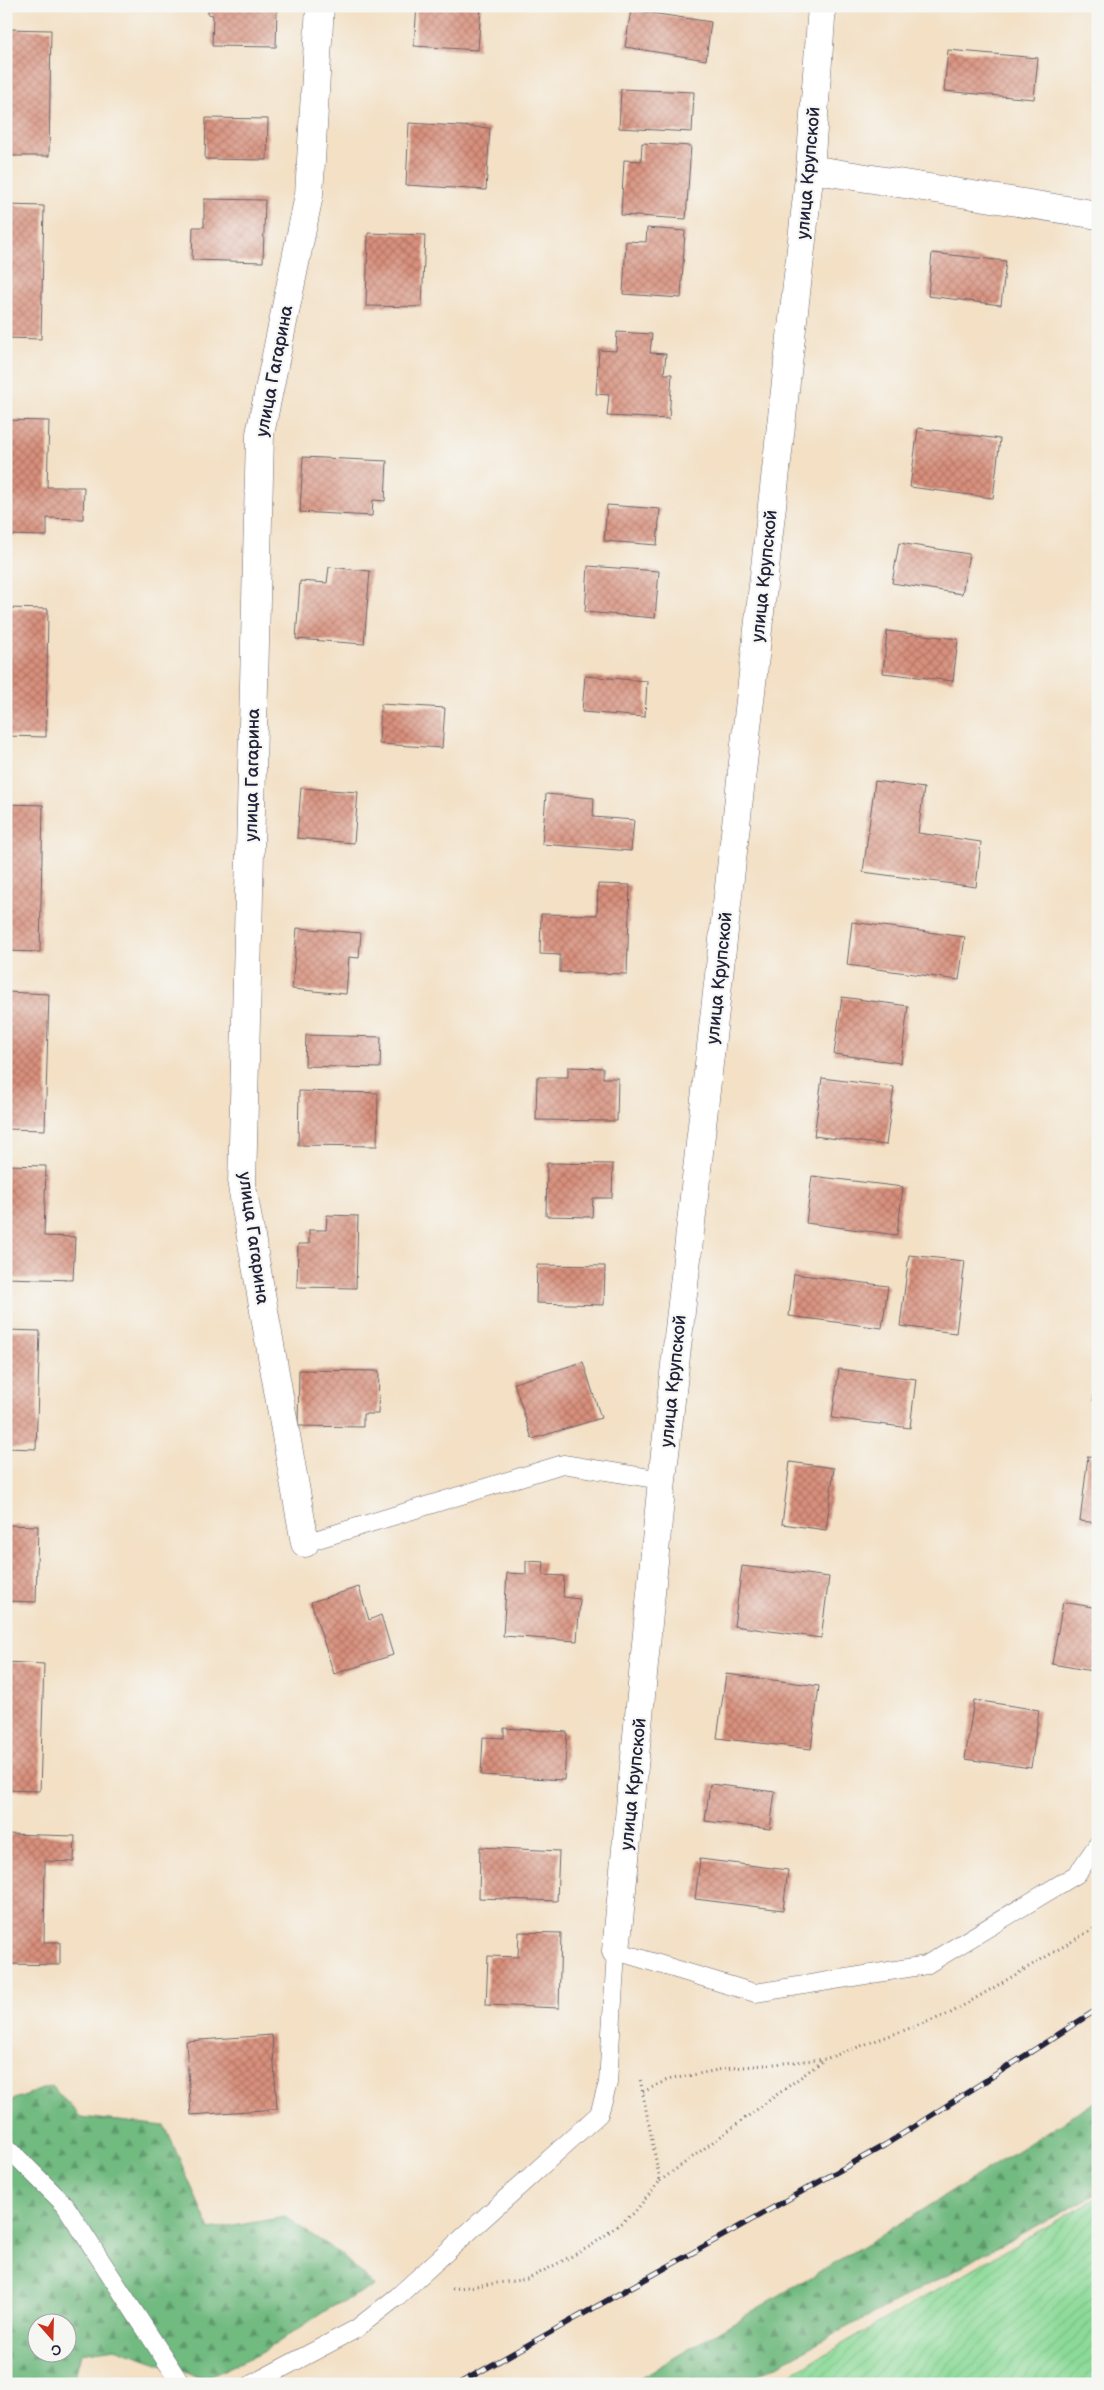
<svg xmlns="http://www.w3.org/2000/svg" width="1104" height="2390" viewBox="0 0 1104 2390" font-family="'Balsamiq Sans',sans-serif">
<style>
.forest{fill:url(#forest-firs);stroke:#4a6e5e;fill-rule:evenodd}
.garden{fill:url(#garden-furrows);stroke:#577e6a}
.building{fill:url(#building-cross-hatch)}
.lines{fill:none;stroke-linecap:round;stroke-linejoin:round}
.service-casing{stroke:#6b646b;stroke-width:19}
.minor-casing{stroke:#6b646b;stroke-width:29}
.path{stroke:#6b646b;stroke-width:3;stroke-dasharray:1 4;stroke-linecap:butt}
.service{stroke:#fff;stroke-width:18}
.minor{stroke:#fff;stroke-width:28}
.rail-casing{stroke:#22223b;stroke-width:5.5}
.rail{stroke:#f6f6f2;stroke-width:4;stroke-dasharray:11;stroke-linecap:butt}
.labels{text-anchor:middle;stroke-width:4.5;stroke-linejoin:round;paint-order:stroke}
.street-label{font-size:18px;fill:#22223b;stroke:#f6f6f2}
</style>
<defs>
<pattern id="forest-firs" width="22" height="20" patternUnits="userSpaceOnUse" patternTransform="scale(1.25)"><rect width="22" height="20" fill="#71ba80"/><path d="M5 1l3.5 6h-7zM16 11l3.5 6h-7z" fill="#5c976a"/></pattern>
<pattern id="garden-furrows" width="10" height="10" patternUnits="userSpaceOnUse" patternTransform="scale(1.25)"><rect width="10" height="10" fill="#8cda98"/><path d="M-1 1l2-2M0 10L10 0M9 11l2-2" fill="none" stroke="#78bb84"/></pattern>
<pattern id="building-cross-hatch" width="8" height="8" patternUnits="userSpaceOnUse" patternTransform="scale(1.25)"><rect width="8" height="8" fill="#d9907c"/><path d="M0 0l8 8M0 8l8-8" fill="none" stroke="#b07567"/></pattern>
</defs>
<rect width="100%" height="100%" fill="#f6f6f2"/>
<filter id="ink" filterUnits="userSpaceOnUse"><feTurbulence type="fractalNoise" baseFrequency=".02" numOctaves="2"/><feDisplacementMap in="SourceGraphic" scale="10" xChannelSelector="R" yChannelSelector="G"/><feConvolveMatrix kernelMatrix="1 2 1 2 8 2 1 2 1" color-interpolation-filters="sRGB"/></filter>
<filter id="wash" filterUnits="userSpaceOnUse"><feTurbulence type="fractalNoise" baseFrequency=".0096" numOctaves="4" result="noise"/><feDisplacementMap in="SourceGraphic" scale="20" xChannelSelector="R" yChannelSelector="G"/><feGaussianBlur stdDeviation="1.12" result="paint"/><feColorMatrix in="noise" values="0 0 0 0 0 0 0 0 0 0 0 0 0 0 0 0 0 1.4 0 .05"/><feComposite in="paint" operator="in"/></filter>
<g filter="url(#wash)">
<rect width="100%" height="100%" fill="#f3e0c5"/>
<g class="forest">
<path d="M51,2086l30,31 84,9 45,104 75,-13 54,36 35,33 -46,23 -63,42 -61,28 -89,-31 -34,5 -8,31h-67v-282zM38,2322h30v30h-30z"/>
<polygon points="1098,2100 1098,2193 742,2384 637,2384 635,2381 918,2213"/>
</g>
<polygon class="garden" points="1098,2197 1098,2384 773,2384"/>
<g id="blocks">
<g class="building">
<polygon points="208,6 277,6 276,47 212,46 213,15 208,14"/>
<polygon points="417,6 481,6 478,50 414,46"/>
<polygon points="631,10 711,22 706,60 625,47"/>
<polygon points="6,29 51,30 49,156 6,156"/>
<polygon points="948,50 1038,58 1034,99 944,91"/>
<polygon points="621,89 694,92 692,132 619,128"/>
<polygon points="206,118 268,119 267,160 205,159"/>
<polygon points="409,123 490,128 486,190 406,185"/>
<polygon points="642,143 691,146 686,219 621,215 624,160 641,161"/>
<polygon points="204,199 265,200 263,262 192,260 193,227 204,227"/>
<polygon points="6,205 44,206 41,339 6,338"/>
<polygon points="647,228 685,231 681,298 623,294 626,241 646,242"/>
<polygon points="368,233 425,235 422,307 366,306"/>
<polygon points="932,253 1006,261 1001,305 928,296"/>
<polygon points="617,332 652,334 650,353 666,354 664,374 672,374 669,419 607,416 609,395 596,394 599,350 616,351"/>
<polygon points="6,420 49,421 47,487 84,487 83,519 47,518 47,536 6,535"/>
<polygon points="918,428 1000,439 993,498 910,487"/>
<polygon points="303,457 387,461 385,501 373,500 372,516 300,512"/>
<polygon points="607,505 660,509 657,545 604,541"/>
<polygon points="899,543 969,554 962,594 892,583"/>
<polygon points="588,566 659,571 655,618 585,612"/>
<polygon points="329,567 370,571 364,644 296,639 300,581 327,583"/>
<polygon points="6,608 48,609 46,737 6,736"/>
<polygon points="887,631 958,639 953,681 883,673"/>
<polygon points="585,676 647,681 645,717 582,712"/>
<polygon points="381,704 445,708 442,748 379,744"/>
<polygon points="875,781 924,788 918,833 981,842 976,887 863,872"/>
<polygon points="301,788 358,792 354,843 297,838"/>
<polygon points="546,794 594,798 593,817 634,820 631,851 542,844"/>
<polygon points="6,804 43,805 40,952 6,951"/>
<polygon points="598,884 630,885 627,974 560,972 560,955 540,954 541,914 597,915"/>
<polygon points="852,922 965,937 959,980 847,965"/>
<polygon points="297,928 361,933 359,958 349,957 346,994 292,989"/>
<polygon points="6,992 49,994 45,1130 6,1129"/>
<polygon points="842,997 908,1006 901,1063 834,1054"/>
<polygon points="306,1035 381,1037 380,1068 305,1066"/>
<polygon points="568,1067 603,1068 603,1078 618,1078 617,1121 536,1120 537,1077 568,1077"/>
<polygon points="822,1078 894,1087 886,1145 814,1136"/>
<polygon points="299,1091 378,1093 377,1146 298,1145"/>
<polygon points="547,1163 613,1164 612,1198 593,1198 592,1217 546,1216"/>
<polygon points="6,1165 46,1166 44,1236 75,1237 73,1280 6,1278"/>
<polygon points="812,1176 903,1187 897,1235 806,1223"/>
<polygon points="327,1215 358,1216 356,1288 297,1287 298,1244 309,1244 309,1230 326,1230"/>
<polygon points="909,1255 965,1261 956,1333 900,1326"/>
<polygon points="537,1265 605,1266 604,1305 536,1303"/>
<polygon points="794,1274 888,1286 882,1328 789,1316"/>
<polygon points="6,1330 40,1331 36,1449 6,1448"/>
<polygon points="583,1362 601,1418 532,1439 514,1383"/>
<polygon points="839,1369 916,1379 910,1428 832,1418"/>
<polygon points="299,1370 379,1371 378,1414 363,1414 363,1427 298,1426"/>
<polygon points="1097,1376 1098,1376 1098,1401 1093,1401"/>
<polygon points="1088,1456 1098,1457 1098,1523 1080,1521"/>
<polygon points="790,1462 834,1468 826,1530 782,1524"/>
<polygon points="6,1525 38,1526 36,1602 6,1601"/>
<polygon points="526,1561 544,1562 543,1575 564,1576 563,1597 580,1599 577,1641 503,1636 507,1573 526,1574"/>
<polygon points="742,1566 829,1577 821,1638 734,1626"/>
<polygon points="359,1587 369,1620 381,1615 393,1655 334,1674 311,1602"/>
<polygon points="1063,1602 1098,1608 1098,1672 1052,1664"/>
<polygon points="6,1662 44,1664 40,1791 6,1790"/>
<polygon points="726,1674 819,1686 811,1749 717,1738"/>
<polygon points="974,1700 1039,1710 1031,1768 965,1759"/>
<polygon points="504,1728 567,1732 564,1780 481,1775 483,1737 504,1738"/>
<polygon points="710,1784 775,1792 770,1829 705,1821"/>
<polygon points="6,1834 75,1836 74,1862 45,1861 44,1942 60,1942 60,1965 6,1964"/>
<polygon points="480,1847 559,1851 557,1901 479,1898"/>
<polygon points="700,1859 788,1870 783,1910 695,1899"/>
<polygon points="519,1932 561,1933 559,2008 486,2005 488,1956 518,1957"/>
<polygon points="272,2035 277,2109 191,2115 186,2041"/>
</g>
</g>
</g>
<g filter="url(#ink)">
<use href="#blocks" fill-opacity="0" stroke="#6b646b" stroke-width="1"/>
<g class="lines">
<defs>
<g id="service">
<polyline points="305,1543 563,1464 662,1480"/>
<polyline points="6,2146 65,2205 181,2384"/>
<polyline points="252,2384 356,2329 398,2296 599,2114 608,2083 616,1951 755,1993 926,1965 1077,1874 1098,1844"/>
</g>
<g id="minor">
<polyline points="810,169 1098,215"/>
<polyline points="305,1543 242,1186 260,434 309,195 320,6"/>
<polyline points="616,1951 662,1480 810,169 822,6"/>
</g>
</defs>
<use href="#service" class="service-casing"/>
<use href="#minor" class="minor-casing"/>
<g class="path">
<polyline points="643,2092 667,2080 723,2069 825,2059 949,2014 1098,1926"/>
<polyline points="660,2181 824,2060"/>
<polyline points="452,2289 528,2279 591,2246 634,2213 660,2181 640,2079"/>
</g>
<use href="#service" class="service"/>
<use href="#minor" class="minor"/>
<defs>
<polyline id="rail" points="458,2384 885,2145 1098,2009"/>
</defs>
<use href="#rail" class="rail-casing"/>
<use href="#rail" class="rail"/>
</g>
</g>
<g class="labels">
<g class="street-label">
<text transform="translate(808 173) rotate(-85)" y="6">улица Крупской</text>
<text transform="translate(274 371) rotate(-79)" y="6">улица Гагарина</text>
<text transform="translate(764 576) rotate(-84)" y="6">улица Крупской</text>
<text transform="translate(252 775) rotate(-89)" y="6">улица Гагарина</text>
<text transform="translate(719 978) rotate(-84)" y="6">улица Крупской</text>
<text transform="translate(254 1238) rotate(82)" y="6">улица Гагарина</text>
<text transform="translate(673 1381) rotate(-84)" y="6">улица Крупской</text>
<text transform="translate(633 1784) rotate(-84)" y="6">улица Крупской</text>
</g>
</g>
<rect width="1104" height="2390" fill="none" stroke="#f6f6f2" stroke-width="25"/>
<g transform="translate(52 2338) rotate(160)"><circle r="24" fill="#f6f6f2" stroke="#a1a1a9"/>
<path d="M0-4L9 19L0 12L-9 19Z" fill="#c8321e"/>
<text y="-8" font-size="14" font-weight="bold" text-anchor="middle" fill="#22223b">С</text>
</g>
</svg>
